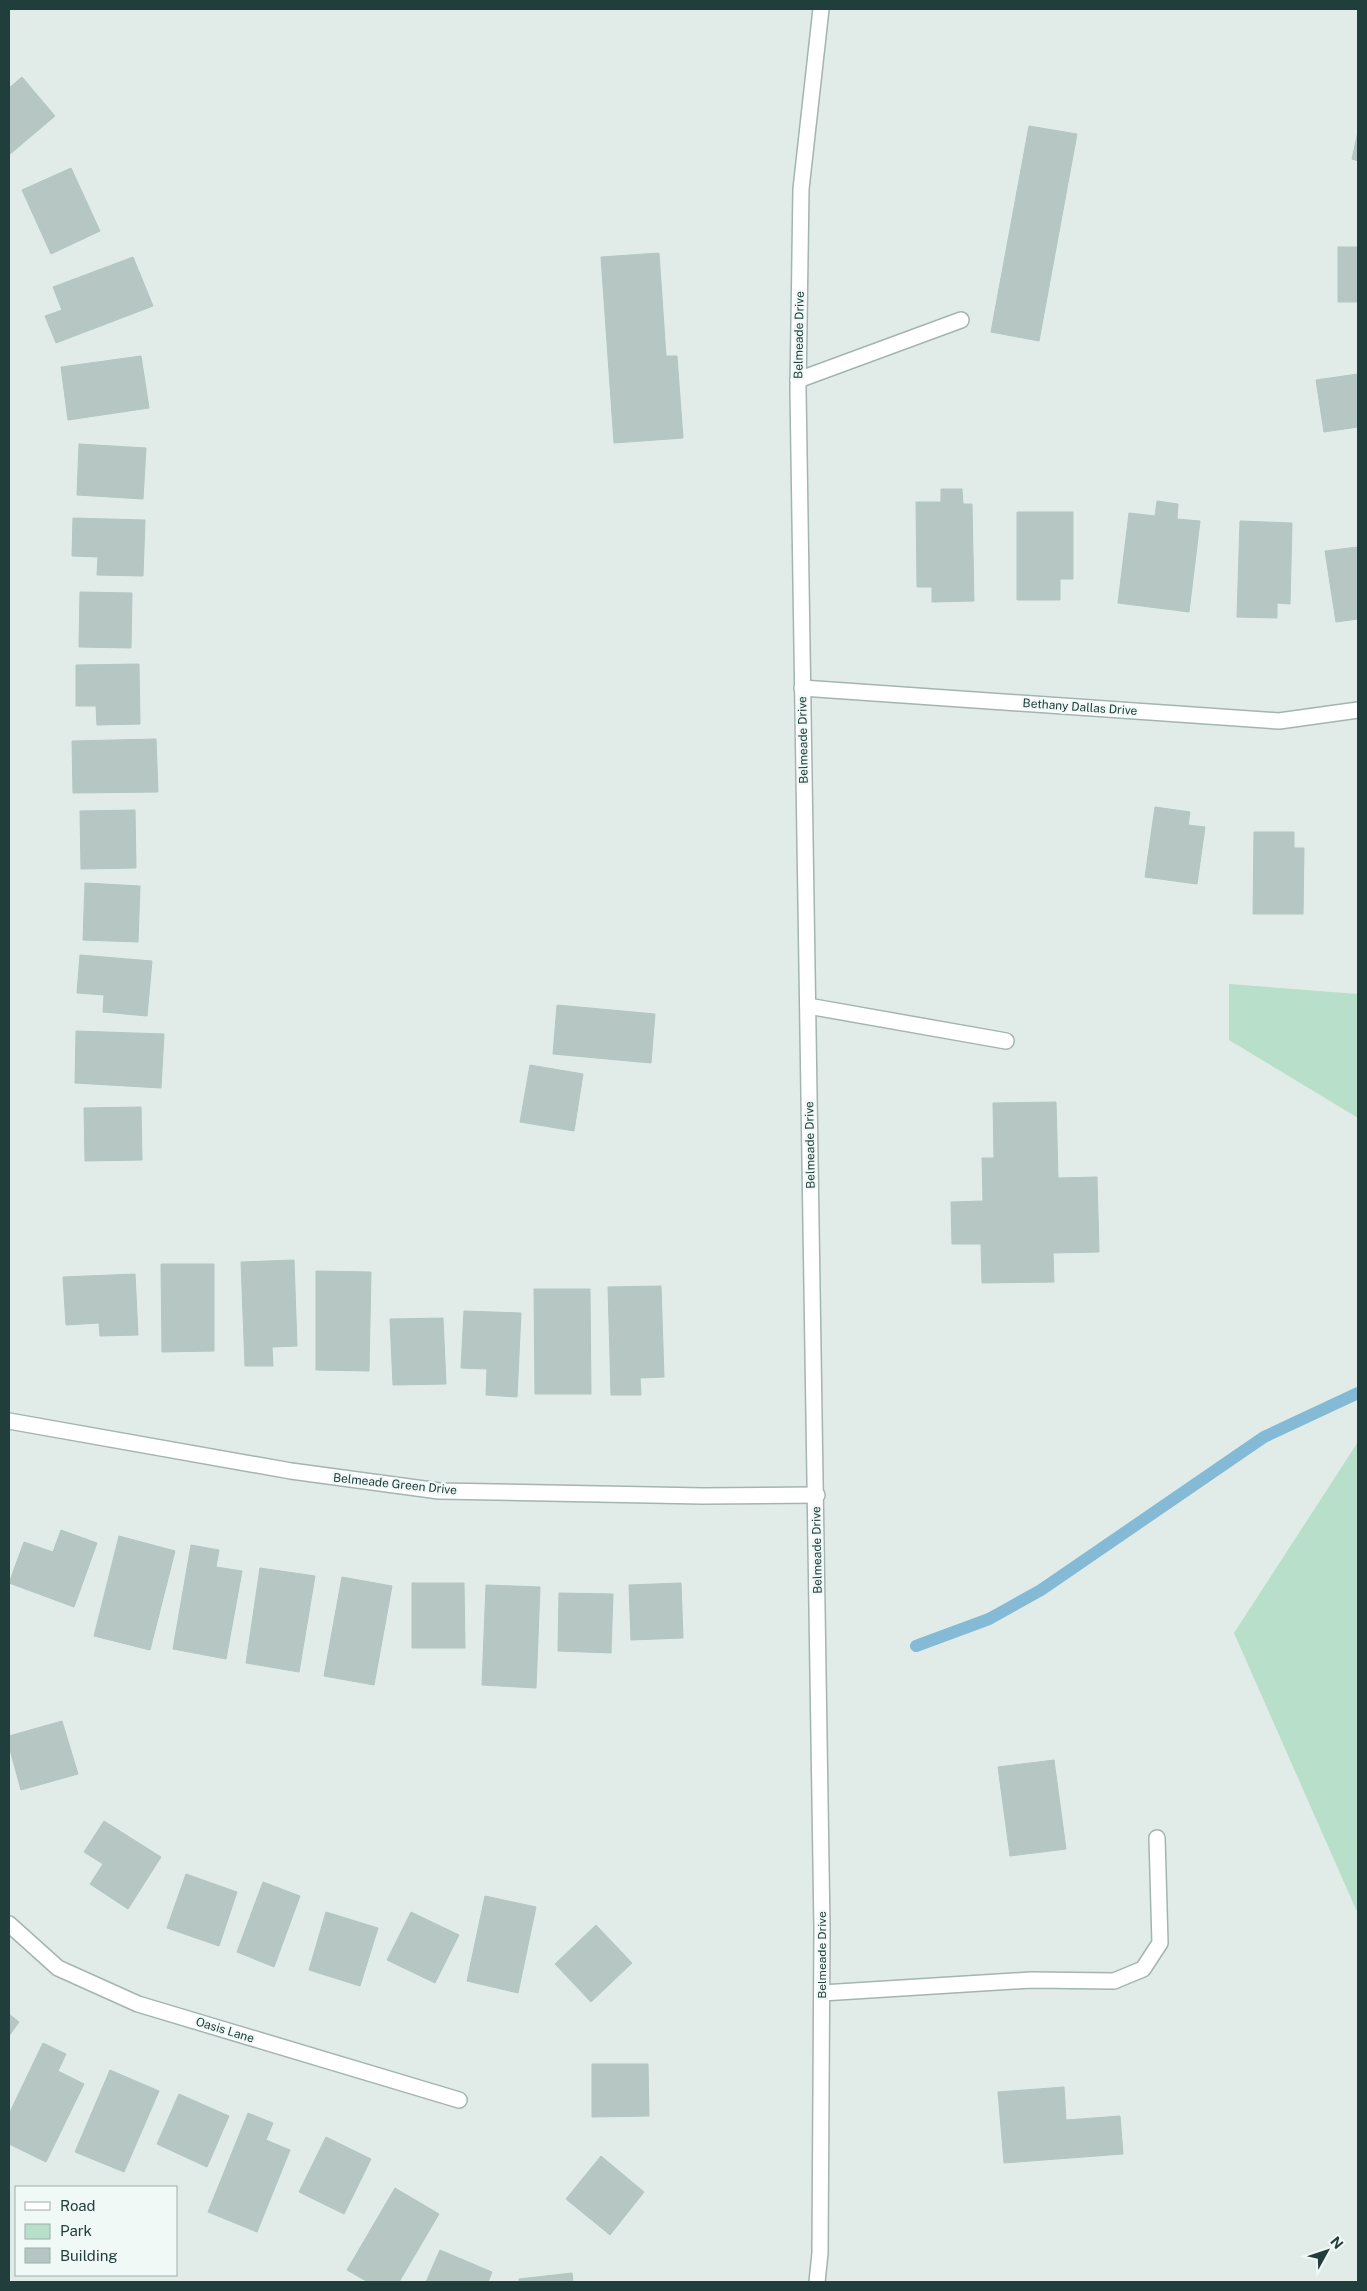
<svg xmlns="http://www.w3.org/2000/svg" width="1367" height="2291" viewBox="0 0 1367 2291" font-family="'Public Sans',sans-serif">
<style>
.green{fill:#b8dfca}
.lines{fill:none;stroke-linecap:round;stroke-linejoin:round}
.stream{stroke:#84bad6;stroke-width:12}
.building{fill:#b6c7c3;stroke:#b2c7c2}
.service-casing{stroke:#a3b4b2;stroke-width:18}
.minor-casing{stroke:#a3b4b2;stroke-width:18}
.service{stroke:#fff;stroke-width:15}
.minor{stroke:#fff;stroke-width:15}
.labels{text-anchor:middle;stroke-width:4.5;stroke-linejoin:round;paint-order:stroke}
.street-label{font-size:12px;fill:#203e3c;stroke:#f1f9f6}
</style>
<rect width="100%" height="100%" fill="#e1ece9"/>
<g class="green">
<polygon points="1229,984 1358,994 1358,1118 1229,1040"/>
<polygon points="1358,1442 1358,1914 1234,1633"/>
</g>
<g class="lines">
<polyline class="stream" points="916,1646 989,1619 1041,1590 1264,1437 1358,1393"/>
</g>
<g class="building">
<polygon points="22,77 55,116 9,155 9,88"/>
<polygon points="1029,126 1077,134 1039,341 991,332"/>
<polygon points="1358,132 1358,161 1352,159"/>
<polygon points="71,168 100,231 51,254 22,190"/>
<rect x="1338" y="247" width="20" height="55"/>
<polygon points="659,253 666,356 677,356 683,438 614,443 601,257"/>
<polygon points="133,257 153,306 56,343 45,316 62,310 53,287"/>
<polygon points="141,356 149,408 68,420 61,367"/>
<polygon points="1358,374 1358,427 1324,432 1316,380"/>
<polygon points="79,444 146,448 143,499 77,495"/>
<polygon points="941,489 962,489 963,504 972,504 974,601 932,602 932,587 917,587 916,502 941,502"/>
<polygon points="1157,501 1178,504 1177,519 1200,521 1189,612 1118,603 1129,513 1155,516"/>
<polygon points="1017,512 1073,512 1073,579 1060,579 1060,600 1017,600"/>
<polygon points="73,518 145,520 143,576 97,575 98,557 72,556"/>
<polygon points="1240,521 1292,523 1290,604 1277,603 1277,618 1237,617"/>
<polygon points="1358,547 1358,619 1336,622 1325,551"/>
<polygon points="80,592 132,593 131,648 79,647"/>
<polygon points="139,664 140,724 97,725 96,706 76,706 76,665"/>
<polygon points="156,739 158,792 73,793 72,741"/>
<polygon points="1155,807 1190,812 1188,825 1205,827 1197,884 1145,877"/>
<polygon points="135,810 136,868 81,869 80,811"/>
<polygon points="1254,832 1294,832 1294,848 1304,848 1303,914 1253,914"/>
<polygon points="85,883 140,886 138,942 83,940"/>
<polygon points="80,955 152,961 147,1016 103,1012 104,995 77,993"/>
<polygon points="557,1005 655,1014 651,1063 553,1054"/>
<polygon points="76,1031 164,1034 161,1088 75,1083"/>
<polygon points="530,1065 583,1074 574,1131 520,1122"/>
<polygon points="1056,1102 1058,1178 1097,1177 1099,1252 1053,1253 1054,1282 982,1283 981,1244 952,1244 951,1202 983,1201 982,1158 994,1158 993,1103"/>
<polygon points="141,1107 142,1160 85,1161 84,1108"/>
<polygon points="294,1260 297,1346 272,1347 273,1366 245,1366 241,1262"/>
<polygon points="161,1264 214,1264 214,1351 162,1352"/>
<polygon points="316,1271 371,1272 369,1371 316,1370"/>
<polygon points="135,1274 138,1335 100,1336 99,1323 66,1325 63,1277"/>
<polygon points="661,1286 664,1377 640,1378 641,1395 611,1395 608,1287"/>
<polygon points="534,1289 590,1289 591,1394 535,1394"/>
<polygon points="464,1311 521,1313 517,1397 486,1395 487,1369 461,1368"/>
<polygon points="443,1318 446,1384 393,1385 390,1319"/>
<polygon points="61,1530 97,1543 74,1607 9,1583 24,1542 53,1552"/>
<polygon points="119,1536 175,1551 150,1650 94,1636"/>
<polygon points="191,1545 219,1550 216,1567 242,1571 226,1659 173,1649"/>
<polygon points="260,1568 315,1576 299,1672 246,1663"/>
<polygon points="342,1577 392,1586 374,1685 324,1676"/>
<polygon points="412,1583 464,1583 465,1648 412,1648"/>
<polygon points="681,1583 683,1638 631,1640 629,1585"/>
<polygon points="486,1585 540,1587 536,1688 482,1685"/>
<polygon points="559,1593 613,1594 611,1653 558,1651"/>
<polygon points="62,1721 78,1774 21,1790 9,1746 9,1736"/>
<polygon points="1054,1760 1066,1849 1010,1856 998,1767"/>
<polygon points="104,1821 161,1857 128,1909 90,1884 103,1864 84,1852"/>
<polygon points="186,1874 237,1892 219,1946 167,1928"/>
<polygon points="263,1882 300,1896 274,1967 237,1952"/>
<polygon points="485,1896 536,1907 518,1993 467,1981"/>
<polygon points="326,1912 378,1928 360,1986 309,1970"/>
<polygon points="411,1912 459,1935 435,1983 387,1960"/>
<polygon points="596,1925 632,1963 591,2002 555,1964"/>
<polygon points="9,2014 19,2022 9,2036"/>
<polygon points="43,2043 66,2054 58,2071 84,2084 46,2162 9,2144 9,2114"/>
<polygon points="592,2064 648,2064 649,2116 592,2117"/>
<polygon points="110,2070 159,2091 124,2172 75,2152"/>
<polygon points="1064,2087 1066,2120 1120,2116 1123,2154 1004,2163 998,2092"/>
<polygon points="179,2094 229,2116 207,2167 157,2144"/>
<polygon points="248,2113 273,2123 266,2140 290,2150 257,2232 208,2212"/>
<polygon points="326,2137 371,2159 344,2214 299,2192"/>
<polygon points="601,2156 644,2192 610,2235 566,2199"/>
<polygon points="395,2188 439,2214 399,2282 368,2282 347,2270"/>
<polygon points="440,2250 492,2272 488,2282 426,2282"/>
<polygon points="572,2273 573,2282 519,2282 519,2279"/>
</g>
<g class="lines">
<defs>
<g id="service">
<polyline points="798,380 961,320"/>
<polyline points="808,1006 1006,1041"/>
<polyline points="822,1993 1031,1980 1114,1981 1143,1969 1160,1943 1157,1838"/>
</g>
<g id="minor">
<polyline points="802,688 1279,721 1358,710"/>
<polyline points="9,1421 291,1471 439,1491 703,1496 817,1495"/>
<polyline points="9,1924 58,1968 138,2004 459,2100"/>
<polyline points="817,2282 820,2253 822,1929 798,390 801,189 821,9"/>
</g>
</defs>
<use href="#service" class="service-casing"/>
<use href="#minor" class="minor-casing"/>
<use href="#service" class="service"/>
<use href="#minor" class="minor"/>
</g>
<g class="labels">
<g class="street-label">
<text transform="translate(799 335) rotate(-89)" y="4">Belmeade Drive</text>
<text transform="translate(1080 707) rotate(4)" y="4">Bethany Dallas Drive</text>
<text transform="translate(803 740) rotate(-91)" y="4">Belmeade Drive</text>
<text transform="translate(810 1145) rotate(-91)" y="4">Belmeade Drive</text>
<text transform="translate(395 1484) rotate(6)" y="4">Belmeade Green Drive</text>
<text transform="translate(817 1550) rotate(-91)" y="4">Belmeade Drive</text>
<text transform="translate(822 1955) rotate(-90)" y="4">Belmeade Drive</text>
<text transform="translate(225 2030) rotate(17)" y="4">Oasis Lane</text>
</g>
</g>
<rect width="1367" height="2291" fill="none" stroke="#203e3c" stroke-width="20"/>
<rect x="15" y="2186" width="162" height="90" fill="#f1f9f6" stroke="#9daeac"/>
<rect x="25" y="2202" width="25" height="8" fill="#ffffff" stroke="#9daeac"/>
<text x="60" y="2211" font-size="15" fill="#203e3c">Road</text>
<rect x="25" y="2224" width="25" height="15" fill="#b8dfca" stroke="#9daeac"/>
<text x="60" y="2236" font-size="15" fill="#203e3c">Park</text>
<rect x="25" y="2248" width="25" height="15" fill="#b6c7c3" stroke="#9daeac"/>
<text x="60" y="2261" font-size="15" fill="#203e3c">Building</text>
<g transform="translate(1327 2251) rotate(50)" stroke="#f1f9f6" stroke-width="4" paint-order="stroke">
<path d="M0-4L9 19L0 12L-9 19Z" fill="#203e3c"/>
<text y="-8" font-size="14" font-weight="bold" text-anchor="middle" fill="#203e3c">N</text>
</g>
</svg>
